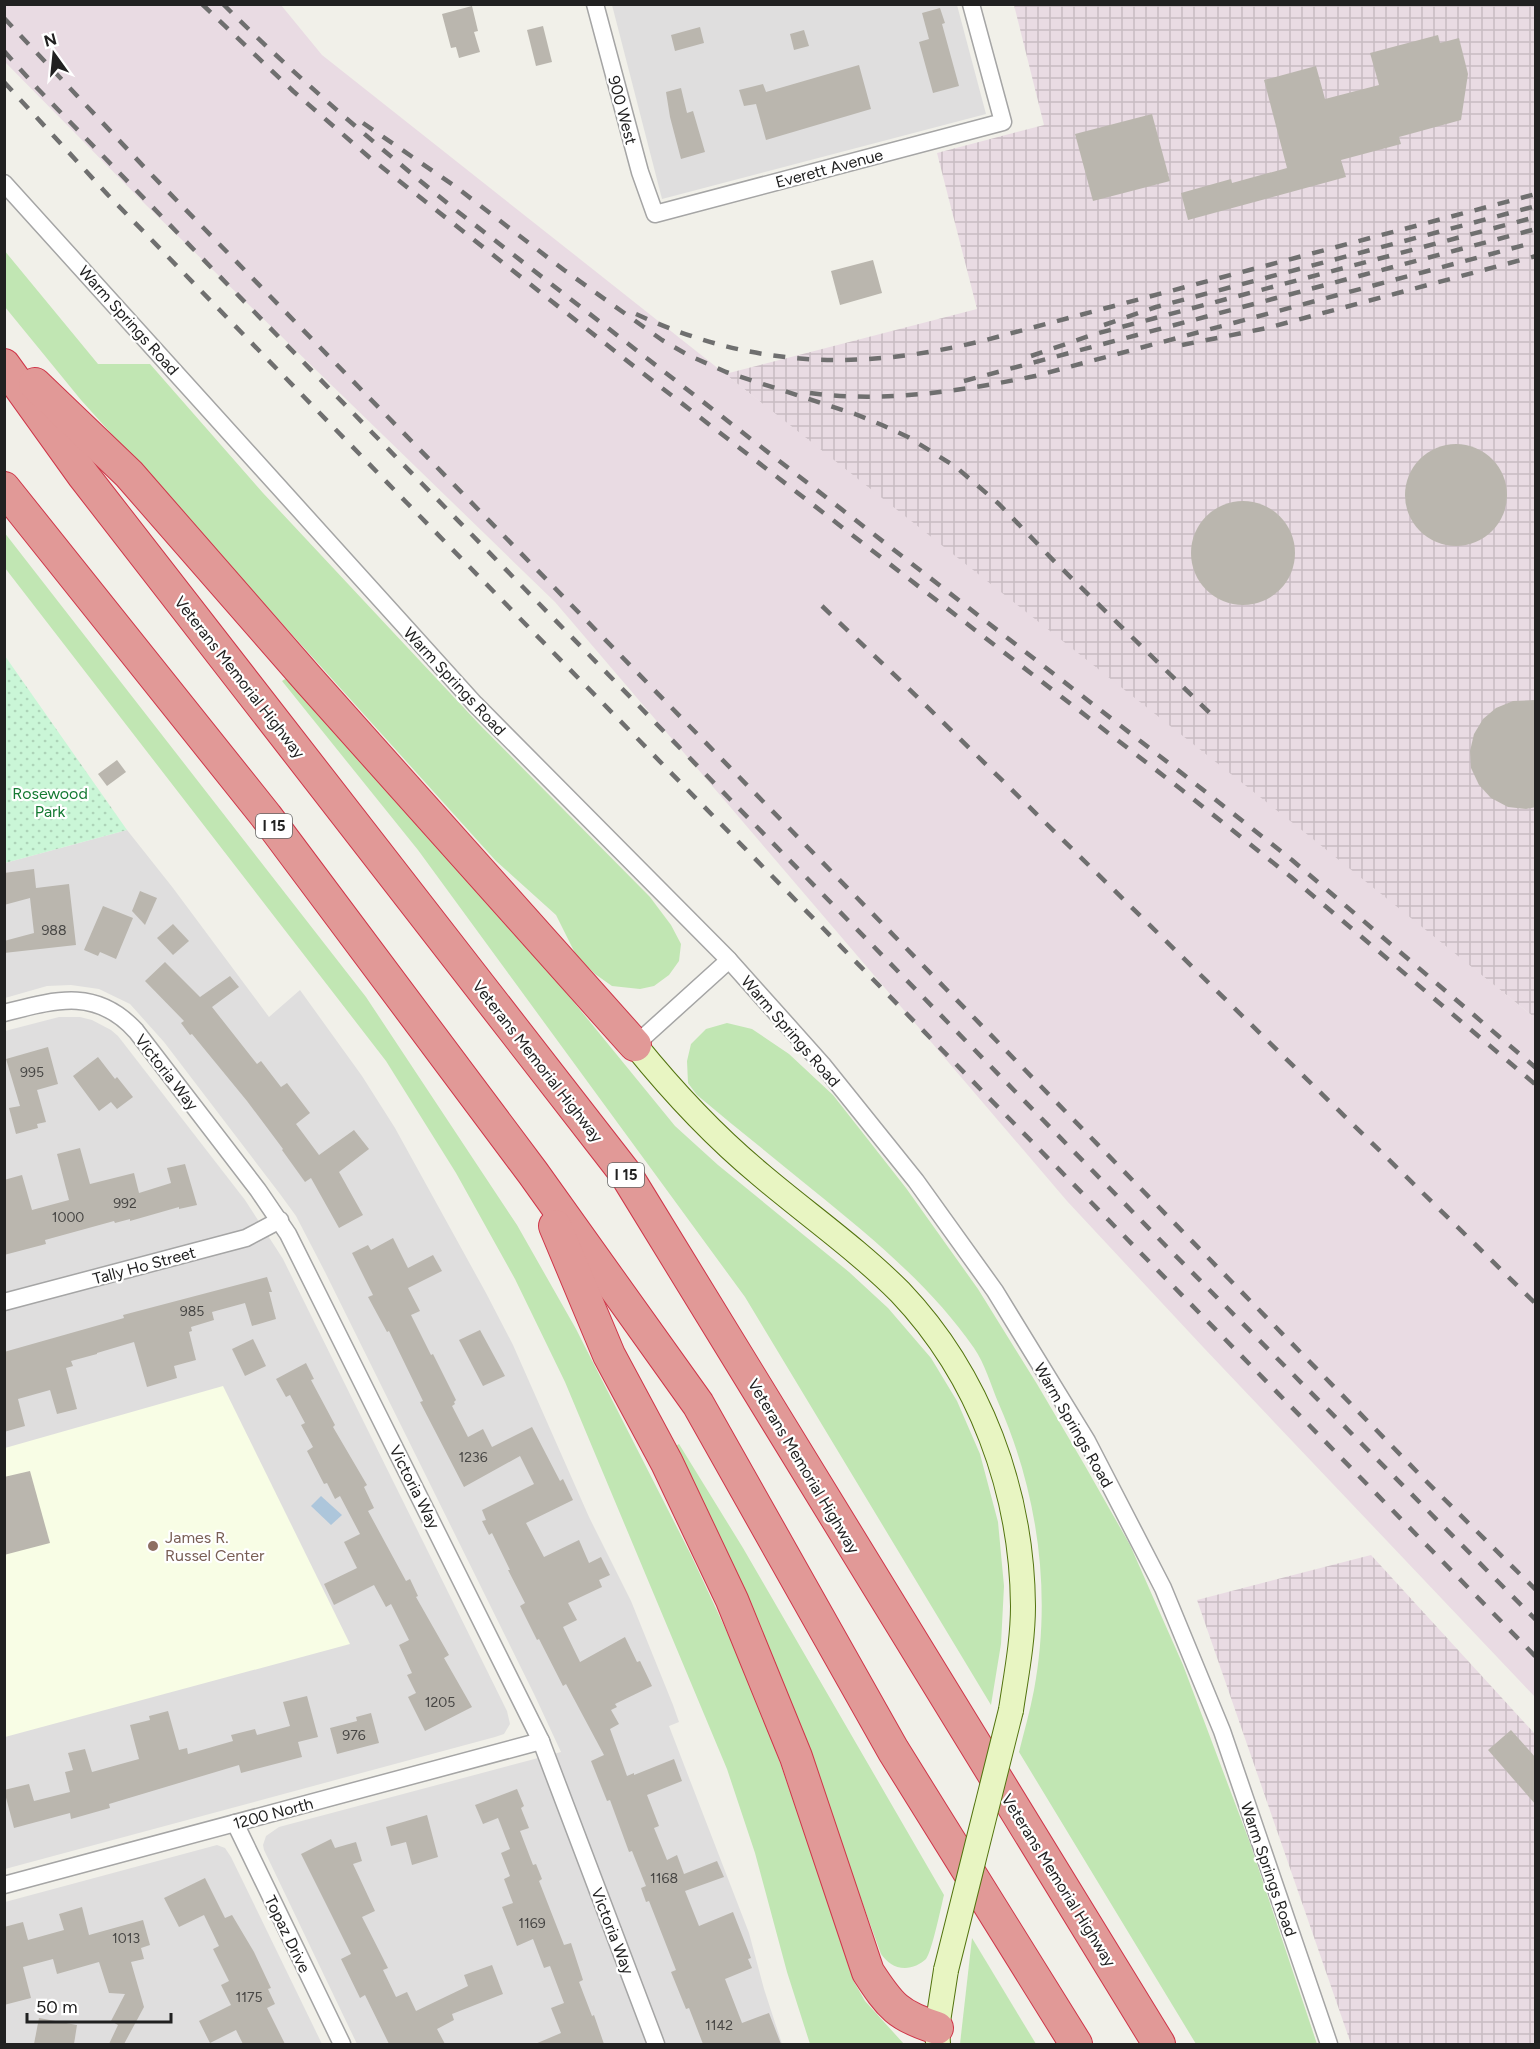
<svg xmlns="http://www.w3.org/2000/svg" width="1540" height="2049" viewBox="0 0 1540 2049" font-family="Figtree,sans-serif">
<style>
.residential{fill:#dfdede}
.industrial{fill:url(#industrial-grid)}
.education{fill:#f8fde5}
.railway{fill:#e9dbe3}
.grass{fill:#c1e6b3}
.park{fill:url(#park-dots)}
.water{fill:#adc6db}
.building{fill:#bab6ae}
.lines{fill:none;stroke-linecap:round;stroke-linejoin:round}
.street-casing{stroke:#a5a5a5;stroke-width:19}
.secondary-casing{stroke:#52730e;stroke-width:26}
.highway-casing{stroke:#cf3649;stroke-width:34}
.street{stroke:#fff;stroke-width:16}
.secondary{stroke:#e8f5c2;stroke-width:24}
.highway{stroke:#e19997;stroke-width:32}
.rail{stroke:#6f6f6f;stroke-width:4.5;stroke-dasharray:12 12;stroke-linecap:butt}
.secondary-bridge-casing{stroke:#52730e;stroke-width:26;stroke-linecap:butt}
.secondary-bridge{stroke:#e8f5c2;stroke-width:24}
.education-dot{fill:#8d6e63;stroke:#fff;stroke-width:2}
.labels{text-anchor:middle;stroke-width:4.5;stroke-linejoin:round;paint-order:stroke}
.number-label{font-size:14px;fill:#474644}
.shield{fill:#fff;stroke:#646464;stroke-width:1.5}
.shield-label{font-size:15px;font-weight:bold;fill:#212121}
.street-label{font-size:16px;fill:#212121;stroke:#fff}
.park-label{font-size:16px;fill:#157a33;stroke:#fff}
.education-label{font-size:16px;fill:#785e54;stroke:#fff;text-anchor:start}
</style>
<defs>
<pattern id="industrial-grid" width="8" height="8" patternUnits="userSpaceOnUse" patternTransform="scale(1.5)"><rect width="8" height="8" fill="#e9dbe3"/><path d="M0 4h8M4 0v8" fill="none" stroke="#c8bcc2"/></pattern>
<pattern id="park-dots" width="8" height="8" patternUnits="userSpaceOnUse" patternTransform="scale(1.5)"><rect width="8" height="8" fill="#caf6d7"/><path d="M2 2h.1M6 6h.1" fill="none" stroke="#add3b8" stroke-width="1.8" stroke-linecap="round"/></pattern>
</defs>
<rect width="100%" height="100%" fill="#f1f0e9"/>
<g class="residential">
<polygon points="612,5 957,5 986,114 662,199"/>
<polygon points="127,830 173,888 269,1017 300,990 362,1076 395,1128 486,1293 513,1345 589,1517 631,1601 673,1705 679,1722 669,1726 749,1933 764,1989 782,2044 357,2044 264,1850 263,1845 266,1836 279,1827 561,1752 535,1696 325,1272 296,1216 280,1194 164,1042 130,1004 99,989 71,985 47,986 5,998 5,863"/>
<polygon points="59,1017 80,1017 92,1020 111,1030 118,1036 245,1200 283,1259 507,1711 510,1724 504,1734 495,1737 5,1869 5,1031"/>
<polygon points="217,1845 225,1848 231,1857 322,2044 5,2044 5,1902"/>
</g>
<g class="industrial">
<polygon points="1014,5 1535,5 1535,1018 725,374 977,309 937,153 1044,125"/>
<polygon points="1371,1555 1535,1734 1535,2044 1351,2044 1197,1600"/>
</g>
<polygon class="education" points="223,1386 350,1644 5,1737 5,1448"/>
<polygon class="railway" points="4,5 281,5 322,55 1303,831 1535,1018 1535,1697 1203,1347 1067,1201 555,602 146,205 5,62"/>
<g class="grass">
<polygon points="4,250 98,364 150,364 263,493 479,724 650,897 671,925 681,944 679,961 669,975 654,986 640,989 612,986 595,974 576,955 556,915 496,861 81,400 5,307"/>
<polygon points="4,532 366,997 517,1225 576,1329 691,1555 754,1690 801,1822 853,1980 865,2001 904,2044 810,2044 787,1972 755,1853 727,1769 565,1382 515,1279 456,1173 386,1061 5,568"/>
<polygon points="293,674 488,897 675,1126 718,1165 849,1272 888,1308 931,1358 957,1401 980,1454 998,1522 1004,1586 1001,1644 991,1705 745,1297 418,850 282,681"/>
<path d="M727,1023l25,6 37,25 44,41 73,93 72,101 59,95 47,80 46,81 53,120 67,178 67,201h-121l-177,-292c5,-20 11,-41 15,-62 18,-97 4,-198 -36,-288 -7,-17 -13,-38 -24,-54 -43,-62 -103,-111 -161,-158 -39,-32 -78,-63 -116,-95l-9,-12 -1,-22 4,-17 15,-15z"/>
<path d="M679,1444l64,104 201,347c-3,12 -12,56 -18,64 -5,5 -14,9 -21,9 -11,0 -18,-6 -24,-14l-29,-80 -183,-424z"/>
<polygon points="972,1938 1036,2044 960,2044"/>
</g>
<polygon class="park" points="5,656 127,830 5,863"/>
<polygon class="water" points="321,1496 342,1515 331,1525 311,1506"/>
<g class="building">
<polygon points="472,6 478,31 474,32 480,52 459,58 456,47 451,48 442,14"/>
<polygon points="940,8 945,23 942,24 959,86 933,93 919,42 929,39 922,13"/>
<polygon points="543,26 552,62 536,66 527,30"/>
<polygon points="700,27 704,43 675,51 671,35"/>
<polygon points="804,30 809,46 794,50 790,34"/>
<polygon points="1438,35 1440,43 1459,38 1468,74 1461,120 1399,137 1401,144 1341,160 1346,177 1188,220 1181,193 1231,179 1232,183 1287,168 1264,80 1316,66 1325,99 1379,85 1370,53"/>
<polygon points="859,65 871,109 766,140 756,104 744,106 739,90 763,84 766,92"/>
<polygon points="681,88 687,113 693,111 705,152 681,159 670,117 666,92"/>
<polygon points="1152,114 1170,181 1093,201 1075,134"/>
<polygon points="873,260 882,293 840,305 831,271"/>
<circle cx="1456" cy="495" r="51"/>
<circle cx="1243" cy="553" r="52"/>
<polygon points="1536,700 1536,807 1526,809 1508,807 1491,798 1479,785 1471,768 1470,751 1474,734 1483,719 1496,708 1513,701"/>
<polygon points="117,760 126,772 107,786 98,774"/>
<polygon points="34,869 36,888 69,884 76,945 4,953 4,941 34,933 30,898 4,905 4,873"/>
<polygon points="140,891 157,898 145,925 132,911"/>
<polygon points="103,906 133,918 116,959 100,952 98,956 84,950"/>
<polygon points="173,924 189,941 173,955 157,938"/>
<polygon points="165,962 200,997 230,976 239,987 212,1007 257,1064 261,1061 281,1087 287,1083 310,1113 296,1124 319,1155 354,1130 369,1149 339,1172 363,1215 339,1228 311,1178 305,1182 282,1150 283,1149 247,1101 192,1034 190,1035 181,1023 184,1021 145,981"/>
<polygon points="48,1047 58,1084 37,1090 46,1122 37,1124 38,1128 16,1134 9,1108 20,1106 6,1059"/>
<polygon points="98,1057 115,1079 117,1077 133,1097 117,1109 111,1102 99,1111 73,1076"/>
<polygon points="80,1148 90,1184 134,1173 139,1193 171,1183 167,1168 185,1164 197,1205 179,1209 179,1207 130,1221 130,1219 115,1223 114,1221 45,1240 46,1244 4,1255 4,1180 22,1175 32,1210 69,1200 57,1154"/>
<polygon points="393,1238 408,1268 433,1255 442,1271 408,1288 420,1311 411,1315 431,1355 433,1354 456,1400 454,1402 455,1404 452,1406 468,1437 483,1429 492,1447 532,1427 560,1481 563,1479 573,1500 526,1523 544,1557 579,1540 589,1563 601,1557 610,1575 599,1580 602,1587 568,1603 577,1620 563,1627 580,1662 625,1637 637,1662 640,1661 652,1686 615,1704 617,1707 611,1710 619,1724 610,1729 627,1776 634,1773 634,1775 674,1759 682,1781 647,1795 659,1826 654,1828 667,1860 677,1855 684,1874 717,1861 724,1877 685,1891 699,1926 733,1912 751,1958 748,1959 752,1968 725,1979 742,2023 769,2013 781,2044 703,2044 689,2008 686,2009 671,1972 676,1970 649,1901 646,1902 641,1888 646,1886 632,1851 629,1852 610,1800 607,1801 591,1761 604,1755 566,1684 563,1686 539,1639 537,1640 520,1606 525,1603 508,1570 510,1570 492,1533 489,1535 482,1521 486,1520 482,1510 534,1484 520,1456 464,1487 420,1402 423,1401 389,1331 387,1332 368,1297 373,1295 352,1253 368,1245 371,1250"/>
<polygon points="267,1277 272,1292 269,1292 276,1319 252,1326 245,1303 212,1312 214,1320 191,1327 192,1331 189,1332 196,1360 174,1366 177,1378 147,1387 134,1342 97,1353 97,1354 71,1361 73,1366 66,1368 77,1409 57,1414 50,1390 18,1399 25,1426 4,1432 4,1352 124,1318 123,1315"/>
<polygon points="480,1330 505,1376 483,1386 459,1340"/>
<polygon points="253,1339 266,1366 245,1376 232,1349"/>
<polygon points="306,1363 314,1379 311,1380 335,1425 333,1427 367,1485 364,1487 374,1508 368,1511 406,1581 410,1579 418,1596 416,1597 449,1655 444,1658 472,1707 425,1731 408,1697 416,1693 407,1675 412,1673 399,1645 409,1640 391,1604 386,1607 374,1585 334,1605 324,1584 357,1568 344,1542 360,1534 340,1496 335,1499 327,1483 324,1484 307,1451 313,1447 301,1425 305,1423 290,1395 286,1397 276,1379"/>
<polygon points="30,1471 50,1543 4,1555 4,1477"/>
<polygon points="307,1696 318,1737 298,1742 302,1757 241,1773 239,1765 109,1804 110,1808 71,1819 70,1813 14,1828 4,1790 29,1784 34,1801 70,1792 65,1772 73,1770 68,1753 85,1749 92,1772 139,1759 130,1725 150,1720 149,1716 168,1711 179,1750 187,1748 188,1754 233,1741 231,1735 255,1729 257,1735 290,1726 283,1702"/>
<polygon points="371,1713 379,1743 337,1754 330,1728 357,1721 356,1717"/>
<polygon points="1511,1730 1536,1758 1536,1805 1488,1750"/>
<polygon points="517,1789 524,1806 521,1808 529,1828 520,1831 533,1865 536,1864 542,1879 539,1881 564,1945 571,1943 583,1980 579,1982 592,2016 594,2015 604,2044 535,2044 561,2033 551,2008 564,2003 550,1966 544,1968 533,1939 517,1946 502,1907 513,1903 504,1879 510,1876 501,1853 510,1849 498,1818 483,1824 475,1805"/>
<polygon points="427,1815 438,1857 412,1865 406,1842 391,1846 386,1827"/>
<polygon points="331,1839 335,1848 356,1842 362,1861 353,1864 375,1911 362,1917 388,1968 383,1970 396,1997 407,1992 416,2011 468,1986 464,1975 492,1965 503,1994 452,2014 454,2020 437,2029 445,2044 389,2044 365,1995 360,1998 341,1959 351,1954 301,1854"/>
<polygon points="205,1878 225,1918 232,1915 254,1952 271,1988 268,1989 275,2004 267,2008 285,2044 243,2044 236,2030 210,2043 199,2021 231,2005 221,1985 229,1981 213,1949 219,1946 204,1915 179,1927 164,1898"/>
<polygon points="82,1907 89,1935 143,1920 150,1945 141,1948 144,1959 131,1962 144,2007 124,2044 109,2044 118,2025 111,2021 125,1994 109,1993 99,1962 57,1974 53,1959 23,1967 31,1998 4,2005 4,1927 23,1922 28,1940 64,1930 59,1914"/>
<polygon points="39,2018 77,2025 74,2044 34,2044"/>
</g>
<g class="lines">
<defs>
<g id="street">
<polyline points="595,4 640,172 655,214 1003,122 971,4"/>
<polyline points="4,183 475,704 729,960 822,1064 916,1181 995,1291 1087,1441 1163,1588 1222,1731 1329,2044"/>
<path d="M4,1013c51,-13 92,-26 132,18l122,159 30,44 253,507 115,303"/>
<polyline points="635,1045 729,960"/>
<polyline points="4,1302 246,1238 280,1220"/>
<polyline points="235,1823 342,2044"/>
<polyline points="4,1885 541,1741"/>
</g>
<g id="secondary">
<path d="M635,1045c38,47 79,91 126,130 46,39 96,74 139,117 80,84 122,199 123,314 0,35 -7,70 -12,104"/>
<polyline points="938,2044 937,2028 946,1970"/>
</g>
<g id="highway">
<polyline points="4,365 83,475 625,1173 1159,2044"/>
<polyline points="35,384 129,474 308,679 635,1045"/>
<polyline points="4,488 266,816 533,1173 698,1404 893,1750 1076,2044"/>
<path d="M555,1226l54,129 58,108 65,137 64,157 72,215c22,34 30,44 69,56"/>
</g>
</defs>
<use href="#street" class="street-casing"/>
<use href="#secondary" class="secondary-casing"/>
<use href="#highway" class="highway-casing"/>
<use href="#street" class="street"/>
<use href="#secondary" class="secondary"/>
<use href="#highway" class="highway"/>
<g class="rail">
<polyline points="202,4 293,91 369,157 640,371 1182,790 1291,877 1536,1085"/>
<path d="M223,4c74,74 153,141 234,207l731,567 104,82 244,208"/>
<polyline points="4,18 146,169 1426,1481 1536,1590"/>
<polyline points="4,51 38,89 233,290 1166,1246 1536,1620"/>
<polyline points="4,82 108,195 407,503 1536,1657"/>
<polyline points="363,123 456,187 564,270 662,340 688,355 726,372 855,414 882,425 908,437 956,467 999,504 1055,562 1217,720"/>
<path d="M636,314c117,54 222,57 346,27l554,-147"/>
<polyline points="1104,325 1156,307 1536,206"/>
<polyline points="1182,345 1267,328 1536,256"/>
<polyline points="1031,356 1095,334 1536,217"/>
<polyline points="964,381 1536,229"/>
<path d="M810,393c75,10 151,-2 225,-17l501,-134"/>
<polyline points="822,606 905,685 1536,1304"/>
</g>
<defs>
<polyline id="secondary-bridge" points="946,1970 1011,1710"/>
</defs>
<use href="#secondary-bridge" class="secondary-bridge-casing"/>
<use href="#secondary-bridge" class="secondary-bridge"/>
</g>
<circle class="education-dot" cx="153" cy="1546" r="6"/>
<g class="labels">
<g class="number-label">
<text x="54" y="935">988</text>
<text x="32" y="1077">995</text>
<text x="125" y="1208">992</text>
<text x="68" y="1222">1000</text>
<text x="192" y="1316">985</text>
<text x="473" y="1462">1236</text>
<text x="440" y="1707">1205</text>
<text x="354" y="1740">976</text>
<text x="664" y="1883">1168</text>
<text x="532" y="1928">1169</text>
<text x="126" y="1943">1013</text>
<text x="249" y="2002">1175</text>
<text x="719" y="2030">1142</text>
</g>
<g class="shield">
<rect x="256" y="814" width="36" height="24" rx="4.5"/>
<rect x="608" y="1163" width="36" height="24" rx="4.5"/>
</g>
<g class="shield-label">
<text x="274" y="831">I 15</text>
<text x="626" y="1180">I 15</text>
</g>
<g class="street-label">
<text transform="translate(623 110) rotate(75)" y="6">900 West</text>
<text transform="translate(829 168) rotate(-15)" y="6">Everett Avenue</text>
<text transform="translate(129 320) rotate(48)" y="6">Warm Springs Road</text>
<text transform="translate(240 677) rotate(52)" y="6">Veterans Memorial Highway</text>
<text transform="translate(455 681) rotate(47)" y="6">Warm Springs Road</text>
<text transform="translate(791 1031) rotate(49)" y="6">Warm Springs Road</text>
<text transform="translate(538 1061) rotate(52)" y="6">Veterans Memorial Highway</text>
<text transform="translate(167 1072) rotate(52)" y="6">Victoria Way</text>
<text transform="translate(144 1265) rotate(-15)" y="6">Tally Ho Street</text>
<text transform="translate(1074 1425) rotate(60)" y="6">Warm Springs Road</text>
<text transform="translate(804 1466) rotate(59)" y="6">Veterans Memorial Highway</text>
<text transform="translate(415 1487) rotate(63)" y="6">Victoria Way</text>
<text transform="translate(273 1813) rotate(-15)" y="6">1200 North</text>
<text transform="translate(1269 1869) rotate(71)" y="6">Warm Springs Road</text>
<text transform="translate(1059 1880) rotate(58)" y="6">Veterans Memorial Highway</text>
<text transform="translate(613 1931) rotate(69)" y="6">Victoria Way</text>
<text transform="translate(288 1934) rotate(64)" y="6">Topaz Drive</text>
</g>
<g class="park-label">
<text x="50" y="799">Rosewood<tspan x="50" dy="18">Park</tspan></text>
</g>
<g class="education-label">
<text x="165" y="1543">James R.<tspan x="165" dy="18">Russel Center</tspan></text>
</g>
</g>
<rect width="1540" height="2049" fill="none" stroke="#212121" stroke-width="12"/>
<g transform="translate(54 54) rotate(345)" stroke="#ffffff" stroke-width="4.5" paint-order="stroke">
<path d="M0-4.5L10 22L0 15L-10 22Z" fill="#212121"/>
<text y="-9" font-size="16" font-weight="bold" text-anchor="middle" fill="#212121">N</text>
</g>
<path d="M27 2013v9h144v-9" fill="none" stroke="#212121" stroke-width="3"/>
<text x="36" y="2013" font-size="18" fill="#212121" stroke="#ffffff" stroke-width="4.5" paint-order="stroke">50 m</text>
</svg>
